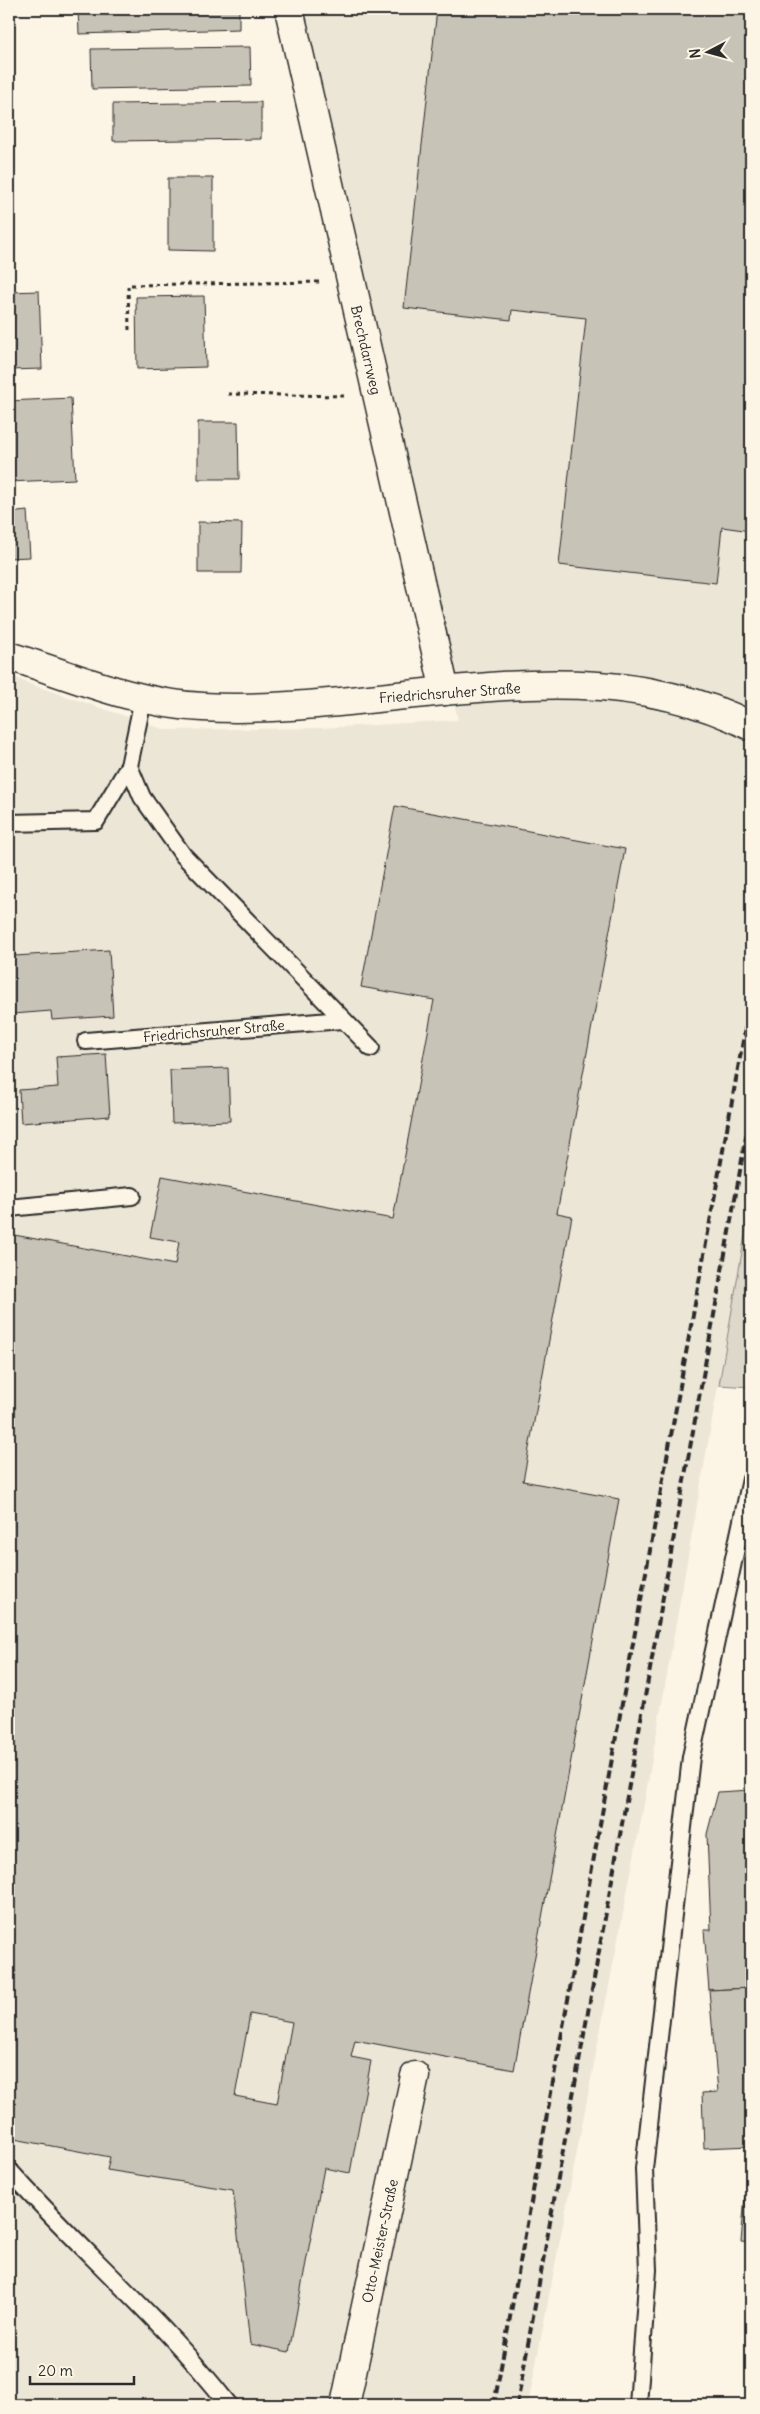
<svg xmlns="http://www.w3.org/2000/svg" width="760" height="2414" viewBox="0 0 760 2414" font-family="Delius,sans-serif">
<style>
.built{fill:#ece6d7}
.green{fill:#ded8ca;stroke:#84827a}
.building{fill:#c8c3b7;stroke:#2b2b2b;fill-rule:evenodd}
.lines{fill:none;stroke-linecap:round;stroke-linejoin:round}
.service-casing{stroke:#2b2b2b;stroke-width:20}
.minor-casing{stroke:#2b2b2b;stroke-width:31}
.secondary-casing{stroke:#2b2b2b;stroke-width:31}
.path{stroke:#2b2b2b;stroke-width:3;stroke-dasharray:4 4;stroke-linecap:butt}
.service{stroke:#fcf5e5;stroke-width:16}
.minor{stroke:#fcf5e5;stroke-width:28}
.secondary{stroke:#fcf5e5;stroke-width:28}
.rail{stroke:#2b2b2b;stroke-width:4;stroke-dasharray:8 4;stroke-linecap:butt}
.labels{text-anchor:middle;stroke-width:4;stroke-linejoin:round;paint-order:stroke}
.street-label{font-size:14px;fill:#2b2b2b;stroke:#fcf5e5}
</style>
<rect width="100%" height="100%" fill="#fcf5e5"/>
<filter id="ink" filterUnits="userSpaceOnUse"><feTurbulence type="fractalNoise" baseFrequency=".02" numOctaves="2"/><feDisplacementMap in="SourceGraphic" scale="10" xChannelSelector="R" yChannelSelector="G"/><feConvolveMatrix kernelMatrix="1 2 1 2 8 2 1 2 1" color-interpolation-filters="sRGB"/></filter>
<g filter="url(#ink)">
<polygon class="built" points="302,9 751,9 751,763 749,777 751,779 751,1200 643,1810 528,2405 64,2405 9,2400 9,675 30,684 166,730 322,728 458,720"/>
<polygon class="green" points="751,1200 751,1387 719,1385"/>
<g class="building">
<polygon points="78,9 239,9 239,29 79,34"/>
<polygon points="437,9 751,9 751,531 722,527 716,583 559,565 586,318 512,310 511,320 404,308"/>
<polygon points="250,47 251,86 92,89 91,49"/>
<polygon points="261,102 261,139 113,141 113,104"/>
<polygon points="168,178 213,178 213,251 168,250"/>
<polygon points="39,291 42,369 9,370 9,292"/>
<polygon points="204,296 206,367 137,369 136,297"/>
<polygon points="71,398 75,479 9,482 9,401"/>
<polygon points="198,422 238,422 239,479 198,479"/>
<polygon points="27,511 30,557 9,558 9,513"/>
<polygon points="198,522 242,523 241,573 198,573"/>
<path d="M395,806l230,43 -68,364 15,3 -49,265 96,18 -105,571 -159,-30 -4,17 20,4 -21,112 -26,-5 -35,184 -39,-8 -17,-154 -126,-20 3,-13 -101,-19v-904l166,31 4,-23 -29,-5 12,-61 231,43 41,-219 -73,-13zM250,2014l42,8 -15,82 -42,-8z"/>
<polygon points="9,920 12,920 15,956 109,950 113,1016 52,1020 51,1011 13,1014 13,1021 9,1022"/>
<polygon points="106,1054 110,1116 21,1123 19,1090 58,1087 56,1057"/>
<polygon points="228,1068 230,1121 172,1123 170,1070"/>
<polygon points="751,1790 751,1988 709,1990 704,1930 711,1930 707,1834 718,1792"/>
<polygon points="751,1988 751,2146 704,2148 702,2093 718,2092 709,1990"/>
<polygon points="747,2173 751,2173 751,2243 741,2242"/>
</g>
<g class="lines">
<defs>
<g id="service">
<polyline points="143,699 129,766 142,797 183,855 371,1048"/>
<polyline points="9,823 96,821 129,766"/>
<polyline points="86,1041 342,1020"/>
<polyline points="9,1208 132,1196"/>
<path d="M9,2170c71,80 154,150 220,235"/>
<polyline points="638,2405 648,2270 644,2169 691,1757 751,1479"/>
</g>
<g id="minor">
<polyline points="289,9 445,691"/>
<polyline points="345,2405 415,2076"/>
</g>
<path id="secondary" d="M9,656c63,20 127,48 194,51 180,10 378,-68 548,19"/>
</defs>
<use href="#service" class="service-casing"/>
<use href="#minor" class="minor-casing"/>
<use href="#secondary" class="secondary-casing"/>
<g class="path">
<polyline points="129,330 128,285 320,282"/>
<polyline points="228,394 345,396"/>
</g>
<use href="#service" class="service"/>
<use href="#minor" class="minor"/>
<use href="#secondary" class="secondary"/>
<g class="rail">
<polyline points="494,2405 751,997"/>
<polyline points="517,2405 751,1110"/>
</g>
</g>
</g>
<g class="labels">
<g class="street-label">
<text transform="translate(366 350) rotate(77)" y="5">Brechdarrweg</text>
<text transform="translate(450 693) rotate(-4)" y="5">Friedrichsruher Straße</text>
<text transform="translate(214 1031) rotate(-5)" y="5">Friedrichsruher Straße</text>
<text transform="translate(380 2241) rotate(-78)" y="5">Otto-Meister-Straße</text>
</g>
</g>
<rect width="760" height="2414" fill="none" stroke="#fcf5e5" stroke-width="30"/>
<rect x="15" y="15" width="730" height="2384" fill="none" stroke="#2b2b2b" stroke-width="2" filter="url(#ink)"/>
<g transform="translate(708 52) rotate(264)" stroke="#fcf5e5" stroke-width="4" paint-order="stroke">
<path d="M0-4L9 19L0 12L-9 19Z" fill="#2b2b2b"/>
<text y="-8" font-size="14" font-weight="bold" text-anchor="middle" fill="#2b2b2b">N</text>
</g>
<path d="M30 2376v8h104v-8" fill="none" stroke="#2b2b2b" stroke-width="2.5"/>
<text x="38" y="2376" font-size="15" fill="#2b2b2b" stroke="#fcf5e5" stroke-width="4" paint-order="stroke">20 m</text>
</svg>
